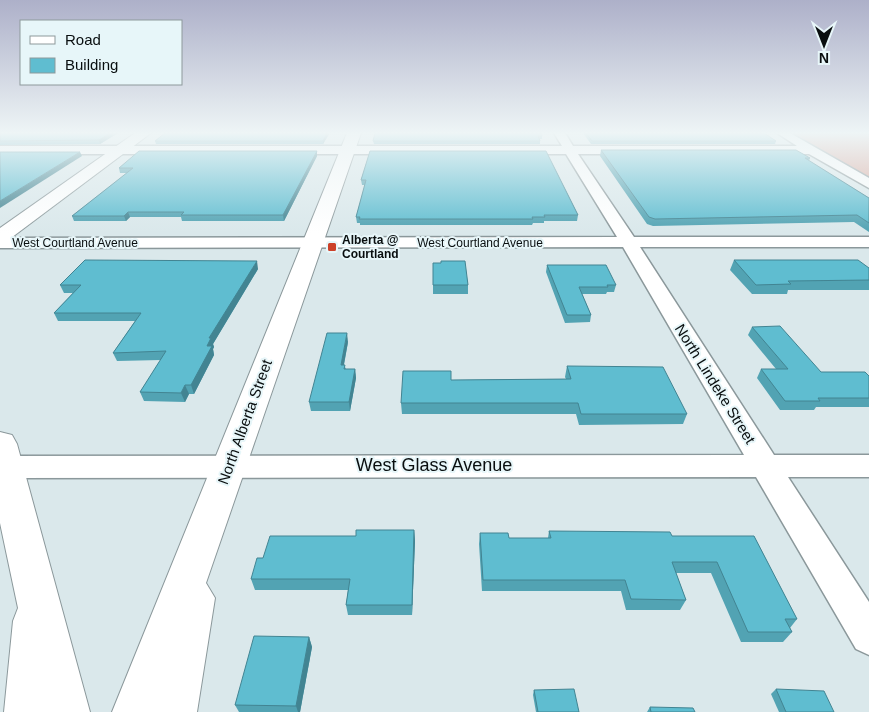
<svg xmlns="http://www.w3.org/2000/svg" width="869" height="712" viewBox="0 0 869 712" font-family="Helvetica,sans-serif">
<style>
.green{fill:#dba99e}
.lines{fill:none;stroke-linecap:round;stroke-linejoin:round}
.minor-casing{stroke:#8b989b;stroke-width:3}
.secondary-casing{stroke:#8b989b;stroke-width:2}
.minor{fill:#fff;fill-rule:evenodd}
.secondary{fill:#fff;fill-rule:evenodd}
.wall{fill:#52a3b3}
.shaded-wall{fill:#428492}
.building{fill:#5fbdd0;stroke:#428492}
.poi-dot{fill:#cc4129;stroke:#e7f6f9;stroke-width:2}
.labels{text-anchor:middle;stroke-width:4;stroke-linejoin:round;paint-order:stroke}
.far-poi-label{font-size:12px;font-weight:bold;fill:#090e0f;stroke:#e7f6f9;text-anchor:start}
.far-street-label{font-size:12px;fill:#090e0f;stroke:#e7f6f9}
.street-label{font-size:15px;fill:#090e0f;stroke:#e7f6f9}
.near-street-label{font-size:18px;fill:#090e0f;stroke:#e7f6f9}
</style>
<rect width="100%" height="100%" fill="#dae8eb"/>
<polygon class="green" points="790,133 869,133 869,178"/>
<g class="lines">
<defs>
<polygon id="minor" points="554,133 565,133 573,146 797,146 777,133 790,133 869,178 869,188 809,154 578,154 634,237 869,237 869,247 640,247 774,455 869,455 869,477 788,477 869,602 869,655 856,649 756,477 0,478 0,456 744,455 623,247 0,248 0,238 617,237 566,154 0,154 0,146 562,146"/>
<g id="secondary">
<polygon points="135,133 151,133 7,241 0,243 0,228"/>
<polygon points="347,133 361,133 206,583 215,598 197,712 112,712"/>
<polygon points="0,432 12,435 17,444 90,712 4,712 13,621 18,608 0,523"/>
</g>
</defs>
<use href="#minor" class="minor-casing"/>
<use href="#secondary" class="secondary-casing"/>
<use href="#minor" class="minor"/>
<use href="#secondary" class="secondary"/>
</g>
<g class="wall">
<polygon points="0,133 118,133 100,144 0,145"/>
<polygon points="165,133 328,133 329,134 323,144 156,144 155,141"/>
<polygon points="583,133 764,133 776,141 775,144 591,144"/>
<polygon points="542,136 542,139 540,139 540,144 374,144 373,141"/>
<polygon points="601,150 810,158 809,161 869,198 869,232 854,222 653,226 647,224 600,156"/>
<polygon points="317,151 317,156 284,221 182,221 181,217 130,217 126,221 74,221 72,216 127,173 120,173 119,168"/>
<polygon points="370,151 578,215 577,221 544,221 544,223 533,223 532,225 360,225 360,223 357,223 356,217 365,185 362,185 361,180"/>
<polygon points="734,260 869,268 869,290 788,290 787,294 752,294 730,270"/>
<polygon points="433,263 468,285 468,294 433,294"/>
<polygon points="547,265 616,285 614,292 607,292 606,294 582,294 591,315 590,322 565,323 546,272"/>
<polygon points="258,269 213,344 214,347 213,349 214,355 194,394 189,394 185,402 144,401 140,392 161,360 117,361 113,353 135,321 58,321 54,313 73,293 64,293 60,285"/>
<polygon points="752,327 821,372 869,376 869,407 816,407 814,410 780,410 757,378 761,369 776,369 748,335"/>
<polygon points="348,342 344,365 346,369 355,369 356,378 350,411 311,411 309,402"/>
<polygon points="567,366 687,414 683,424 579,425 576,414 402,414 401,403 451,380 566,379 565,377"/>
<polygon points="414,530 415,541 412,615 348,615 346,605 348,590 255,590 251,579 263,558 356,536"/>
<polygon points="549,531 672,536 754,536 797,619 790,628 792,632 783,642 741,642 711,573 676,573 686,600 680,610 626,610 621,591 482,591 479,544 480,533 509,538 548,538"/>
<polygon points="309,637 312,647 300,712 239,712 235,705"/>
<polygon points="776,689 834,712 779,712 771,694"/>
<polygon points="534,690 579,712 536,712 533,695"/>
<polygon points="650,707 695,712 647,712"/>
</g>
<g class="shaded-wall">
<polygon points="110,133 118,133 100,144 99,140"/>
<polygon points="327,133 328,133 329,134 323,144 323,141"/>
<polygon points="317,151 317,156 284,221 283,215"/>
<polygon points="80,152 82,156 0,208 0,201"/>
<polygon points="128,212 130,217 126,221 124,216"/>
<polygon points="257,261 258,269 213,344 214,347 213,349 214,355 194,394 191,385 207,346 209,338"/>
<polygon points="347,333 348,342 342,374 341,365"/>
<polygon points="355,369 356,378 350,411 349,402"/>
<polygon points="185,385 189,394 185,402 181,393"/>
<polygon points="414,530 415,541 412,615 412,605"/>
<polygon points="309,637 312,647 300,712 298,712 296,706"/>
</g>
<g class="building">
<polygon points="0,133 110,133 99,140 0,141"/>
<polygon points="165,133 327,133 323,141 155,141"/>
<polygon points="375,133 541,133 542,136 538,136 540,141 373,141"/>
<polygon points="586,133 764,133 776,141 592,141"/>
<polygon points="601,150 796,150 810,158 805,158 869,198 869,223 857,215 655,219 649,217"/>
<polygon points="139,151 317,151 283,215 181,215 184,212 128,212 124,216 72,216 133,168 119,168"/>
<polygon points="370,151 546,151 578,215 544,215 545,217 532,217 533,219 359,219 360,217 356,217 366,180 361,180"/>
<polygon points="0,152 80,152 0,201"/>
<polygon points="85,260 257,261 209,338 211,338 207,346 212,346 191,385 185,385 181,393 140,392 166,351 113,353 141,313 54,313 81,285 60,285"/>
<polygon points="734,260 858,260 869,268 869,280 788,281 791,284 756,285"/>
<polygon points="441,261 465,261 468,285 433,285 433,263 441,263"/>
<polygon points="547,265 606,265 616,285 607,285 608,287 579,287 591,315 567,315"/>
<polygon points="780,326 821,372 865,372 869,376 869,398 818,398 820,401 785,401 761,369 788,369 752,327"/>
<polygon points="327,333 347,333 341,365 345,365 344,369 355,369 349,402 309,402"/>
<polygon points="567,366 663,367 687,414 581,414 578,403 401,403 403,371 451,371 451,380 571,379"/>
<polygon points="356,530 414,530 412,605 346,605 350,579 251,579 257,558 263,558 270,536 356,536"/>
<polygon points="549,531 670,532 672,536 754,536 797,619 785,619 792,632 748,632 717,562 672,562 686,600 631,599 625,580 483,580 480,533 508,533 509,538 551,538"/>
<polygon points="254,636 309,637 296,706 235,705"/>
<polygon points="574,689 579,712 538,712 534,690"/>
<polygon points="776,689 824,691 834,712 786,712"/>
<polygon points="650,707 693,708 695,712 651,712"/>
</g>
<linearGradient id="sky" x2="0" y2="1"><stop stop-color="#adb0c9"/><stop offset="0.57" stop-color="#eef5f6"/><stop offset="1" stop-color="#eef5f6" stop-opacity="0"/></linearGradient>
<rect width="869" height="233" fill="url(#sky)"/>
<rect class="poi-dot" x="327" y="242" width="10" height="10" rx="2.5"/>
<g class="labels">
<g class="far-poi-label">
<text x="342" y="244">Alberta @<tspan x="342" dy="14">Courtland</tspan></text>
</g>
<g class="far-street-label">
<text x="75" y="247">West Courtland Avenue</text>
<text x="480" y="247">West Courtland Avenue</text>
</g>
<g class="street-label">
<text transform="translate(715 384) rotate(58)" y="5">North Lindeke Street</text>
<text transform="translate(245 422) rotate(-70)" y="5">North Alberta Street</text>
</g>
<g class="near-street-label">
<text x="434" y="471">West Glass Avenue</text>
</g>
</g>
<rect x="20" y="20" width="162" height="65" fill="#e7f6f9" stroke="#8e999b"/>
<rect x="30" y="36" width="25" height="8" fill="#ffffff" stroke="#8e999b"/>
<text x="65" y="45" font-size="15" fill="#090e0f">Road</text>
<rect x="30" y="58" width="25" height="15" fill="#5fbdd0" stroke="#8e999b"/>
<text x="65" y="70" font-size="15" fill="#090e0f">Building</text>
<g transform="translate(824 45) rotate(180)" stroke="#e7f6f9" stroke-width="4" paint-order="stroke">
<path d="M0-4L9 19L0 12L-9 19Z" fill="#090e0f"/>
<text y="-8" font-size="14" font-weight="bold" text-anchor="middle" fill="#090e0f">N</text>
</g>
</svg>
